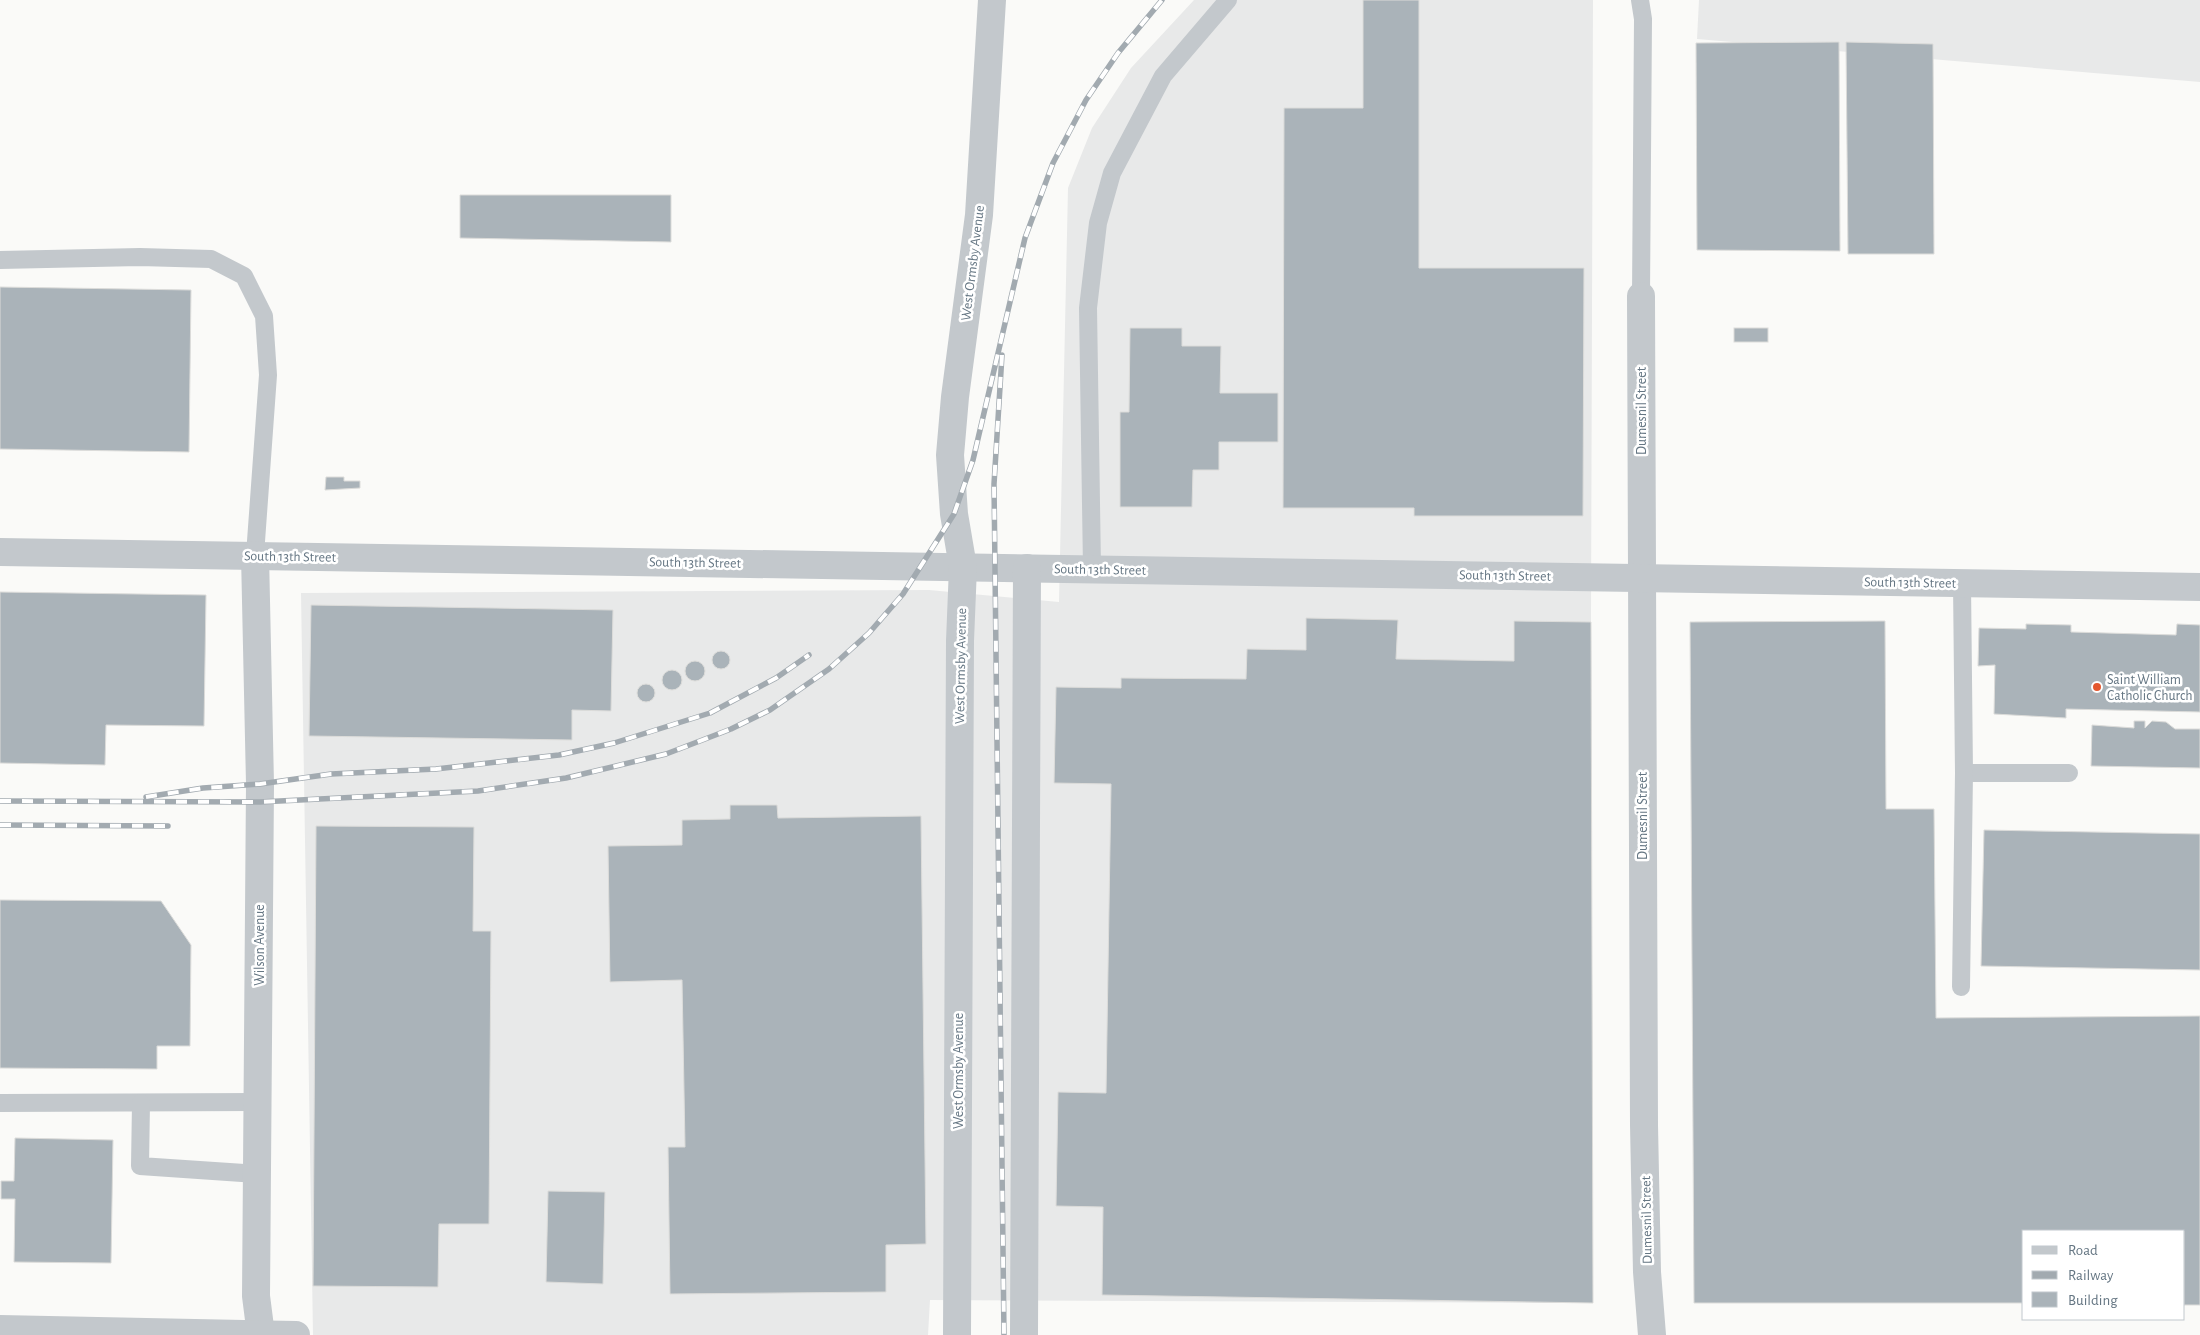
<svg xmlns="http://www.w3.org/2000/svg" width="2200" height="1335" viewBox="0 0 2200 1335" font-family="'Alegreya Sans',sans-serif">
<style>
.built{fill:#e8e9e9}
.building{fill:#aab3b9;stroke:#dcdcda}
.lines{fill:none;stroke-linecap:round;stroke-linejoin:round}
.service{stroke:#c3c8cc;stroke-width:18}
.minor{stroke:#c3c8cc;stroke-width:28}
.tertiary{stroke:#c3c8cc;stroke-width:28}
.rail-casing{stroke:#a2aab0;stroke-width:5.5}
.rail{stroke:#fff;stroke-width:4;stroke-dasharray:11;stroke-linecap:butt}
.poi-dot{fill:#e4572e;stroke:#fff;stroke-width:2}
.labels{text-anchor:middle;stroke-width:5;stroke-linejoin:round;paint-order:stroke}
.street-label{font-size:14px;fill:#657683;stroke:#fff}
.poi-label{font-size:14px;fill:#657683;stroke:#fff;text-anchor:start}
</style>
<rect width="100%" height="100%" fill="#fafaf8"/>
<g class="built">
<polygon points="1194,0 1593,0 1591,622 1593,1303 930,1300 928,1335 313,1335 301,593 929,590 1059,602 1068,188 1092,128 1131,68"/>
<polygon points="1699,0 2200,0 2200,82 1697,39"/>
</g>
<g class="building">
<polygon points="1363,0 1419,0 1419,268 1584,268 1583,516 1414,516 1414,508 1283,508 1284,108 1363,108"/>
<polygon points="1839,42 1840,251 1697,250 1696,43"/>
<polygon points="1846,42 1933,44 1934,254 1848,254"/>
<polygon points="460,195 671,195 671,242 460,238"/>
<polygon points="0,287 191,290 189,452 0,449"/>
<polygon points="1130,328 1182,328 1182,346 1221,346 1220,393 1278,393 1278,442 1219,442 1219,470 1193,470 1192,507 1120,507 1120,412 1129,412"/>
<rect x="1734" y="328" width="34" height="14"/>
<polygon points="326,477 344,477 344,481 360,481 360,488 325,490"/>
<polygon points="0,592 206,595 204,726 106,725 105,765 0,763"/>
<polygon points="311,605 613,610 611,711 572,710 572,740 309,736"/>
<polygon points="1306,618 1398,620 1396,659 1514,661 1514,621 1591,622 1593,1303 1102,1295 1103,1207 1056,1206 1058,1092 1106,1093 1111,784 1054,783 1056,687 1121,688 1121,678 1246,679 1247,649 1306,650"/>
<polygon points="1885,621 1886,809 1934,809 1936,1018 2200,1016 2200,1305 2184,1305 2184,1231 2024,1231 2024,1303 1694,1303 1690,622"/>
<polygon points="2026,624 2071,625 2071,632 2176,635 2177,624 2200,625 2200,712 2066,709 2066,718 1994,714 1995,665 1978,666 1979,628 2026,629"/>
<circle cx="721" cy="660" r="9"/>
<circle cx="695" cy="671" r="10"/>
<circle cx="672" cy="680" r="10"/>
<circle cx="646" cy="693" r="9"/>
<polygon points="2134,721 2145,721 2145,728 2152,721 2166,722 2175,729 2200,729 2200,768 2091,766 2092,725 2134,728"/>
<polygon points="730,805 777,805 778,818 921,816 926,1244 886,1245 886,1292 670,1294 668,1147 685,1147 682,980 610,982 608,846 682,845 682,820 730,819"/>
<polygon points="316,826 474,827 473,931 491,931 489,1224 439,1224 438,1287 313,1286"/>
<polygon points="1984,830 2200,834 2200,970 1981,966"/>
<polygon points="0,900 161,901 191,945 190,1046 157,1046 157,1069 0,1068"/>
<polygon points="15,1138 113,1140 111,1263 14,1262 15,1199 1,1199 1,1181 14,1181"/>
<polygon points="548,1191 605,1192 603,1284 546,1282"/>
</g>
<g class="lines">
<g class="service">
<polyline points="1640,0 1643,19 1641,296"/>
<polyline points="0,260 140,257 211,259 244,276 264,316 268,375 255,555"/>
<polyline points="1092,568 1088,308 1098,223 1112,173 1163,76 1228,0"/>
<polyline points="1962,583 1964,773 2069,773"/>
<polyline points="1961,987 1964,773"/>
<polyline points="0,1103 258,1102"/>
<polyline points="141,1103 140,1166 258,1174"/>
</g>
<g class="minor">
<polyline points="1641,296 1644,1125 1647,1272 1652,1335"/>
<polyline points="0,552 2200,587"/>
<polyline points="255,555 260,784 256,1296 261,1335"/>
<polyline points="957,1335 960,641 963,567 954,514 950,455 955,397 979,215 992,0"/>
<polyline points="1024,1335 1027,568"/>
</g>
<polyline class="tertiary" points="0,1329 296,1335"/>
<defs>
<g id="rail">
<polyline points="1002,355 994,484 1004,1335"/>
<polyline points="146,797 203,788 260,784 331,774 436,769 559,755 614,743 710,713 776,678 809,655"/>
<polyline points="0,801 260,802 478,791 566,778 666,754 731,729 770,710 829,669 869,633 903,594 954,514 973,460 1025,238 1053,163 1086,100 1118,53 1162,0"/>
<polyline points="0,825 168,826"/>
</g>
</defs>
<use href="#rail" class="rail-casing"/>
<use href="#rail" class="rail"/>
</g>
<circle class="poi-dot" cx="2097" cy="687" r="5"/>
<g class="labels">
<g class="street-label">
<text transform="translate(972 263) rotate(-83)" y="5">West Ormsby Avenue</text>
<text transform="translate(1641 411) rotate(-90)" y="5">Dumesnil Street</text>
<text transform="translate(290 556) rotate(1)" y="5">South 13th Street</text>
<text transform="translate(695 562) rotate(1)" y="5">South 13th Street</text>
<text transform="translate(1100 569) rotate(1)" y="5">South 13th Street</text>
<text transform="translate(1505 575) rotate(1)" y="5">South 13th Street</text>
<text transform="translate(1910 582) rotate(1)" y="5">South 13th Street</text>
<text transform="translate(960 666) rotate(-89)" y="5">West Ormsby Avenue</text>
<text transform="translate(1642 816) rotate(-90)" y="5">Dumesnil Street</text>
<text transform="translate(259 945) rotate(-90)" y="5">Wilson Avenue</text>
<text transform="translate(958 1071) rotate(-90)" y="5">West Ormsby Avenue</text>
<text transform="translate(1646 1220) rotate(-91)" y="5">Dumesnil Street</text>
</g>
<g class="poi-label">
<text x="2107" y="684">Saint William<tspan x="2107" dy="16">Catholic Church</tspan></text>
</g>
</g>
<rect x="2022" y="1230" width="162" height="90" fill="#ffffff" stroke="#c1c8cd"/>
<rect x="2032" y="1246" width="25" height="8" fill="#c3c8cc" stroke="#c1c8cd"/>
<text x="2068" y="1255" font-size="15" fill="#657683">Road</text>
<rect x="2032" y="1271" width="25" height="8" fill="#a2aab0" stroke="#c1c8cd"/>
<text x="2068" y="1280" font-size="15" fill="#657683">Railway</text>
<rect x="2032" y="1292" width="25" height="15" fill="#aab3b9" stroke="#c1c8cd"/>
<text x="2068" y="1305" font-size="15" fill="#657683">Building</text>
</svg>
